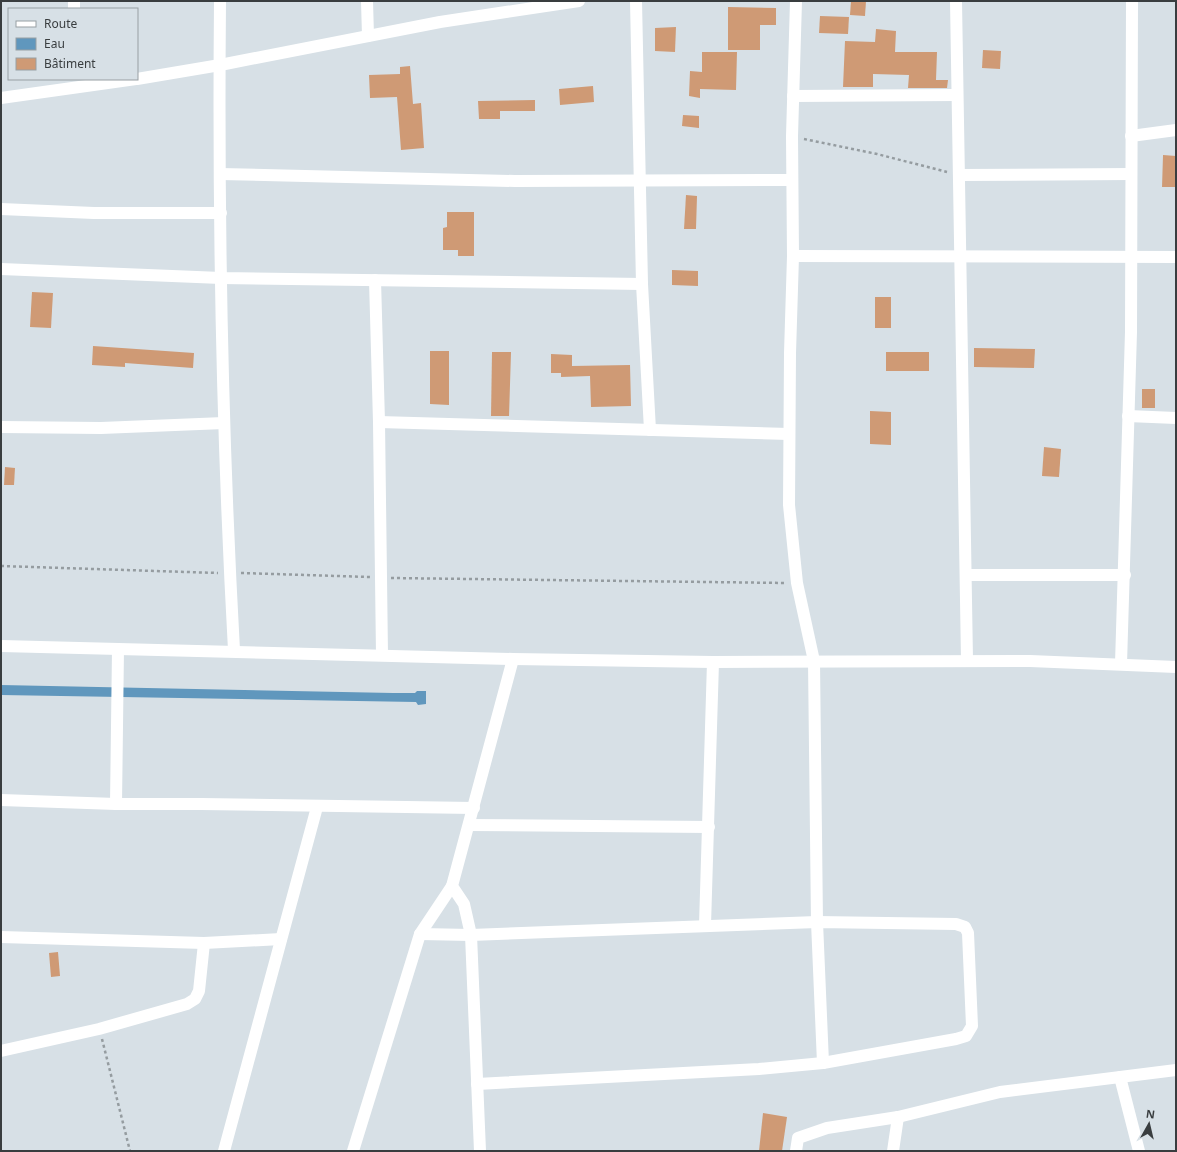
<svg xmlns="http://www.w3.org/2000/svg" width="1177" height="1152" viewBox="0 0 1177 1152" font-family="'Noto Sans',sans-serif">
<style>
.water{fill:#6097bd}
.building{fill:#cf9a75}
.lines{fill:none;stroke-linecap:round;stroke-linejoin:round}
.path{stroke:#959ca0;stroke-width:2.5;stroke-dasharray:3 3;stroke-linecap:butt}
.minor{stroke:#fff;stroke-width:12}
</style>
<rect width="100%" height="100%" fill="#d7e0e6"/>
<polygon class="water" points="1,685 393,693 415,693 417,691 426,691 426,704 418,705 416,702 1,695"/>
<g class="building">
<polygon points="851,1 866,1 865,16 850,15"/>
<polygon points="728,7 776,8 776,25 760,25 760,50 728,50"/>
<polygon points="820,16 849,17 848,34 819,33"/>
<polygon points="676,27 675,52 655,51 655,28"/>
<polygon points="876,29 896,31 895,52 937,52 936,80 948,80 947,88 908,88 909,75 873,74 873,87 843,87 845,41 875,42"/>
<polygon points="983,50 1001,51 1000,69 982,68"/>
<polygon points="702,52 737,52 736,90 700,89 700,98 689,96 690,71 702,72"/>
<polygon points="410,66 413,104 421,103 424,148 401,150 397,97 370,98 369,75 400,74 400,67"/>
<polygon points="593,86 594,102 560,105 559,89"/>
<polygon points="535,100 535,111 500,111 500,119 479,119 478,101"/>
<polygon points="683,115 699,116 699,128 682,126"/>
<polygon points="1163,155 1176,156 1176,187 1162,187"/>
<polygon points="686,195 697,196 696,229 684,229"/>
<polygon points="447,212 474,212 474,256 458,256 458,250 443,250 443,228 447,227"/>
<polygon points="672,270 698,271 698,286 672,285"/>
<polygon points="32,292 53,293 51,328 30,327"/>
<rect x="875" y="297" width="16" height="31"/>
<polygon points="93,346 194,353 193,368 125,363 125,367 92,365"/>
<polygon points="974,348 1035,349 1034,368 974,367"/>
<polygon points="430,351 449,351 449,405 430,404"/>
<polygon points="492,352 511,352 509,416 491,416"/>
<rect x="886" y="352" width="43" height="19"/>
<polygon points="551,354 572,355 572,366 630,365 631,406 591,407 590,376 561,377 561,373 551,373"/>
<rect x="1142" y="389" width="13" height="19"/>
<polygon points="870,411 891,412 891,445 870,444"/>
<polygon points="1044,447 1061,449 1059,477 1042,476"/>
<polygon points="5,467 15,468 14,485 4,485"/>
<polygon points="58,952 60,976 51,977 49,953"/>
<polygon points="763,1113 787,1117 782,1151 759,1151"/>
</g>
<g class="lines">
<g class="path">
<polyline points="804,139 877,154 947,172"/>
<polyline points="1,566 218,573"/>
<polyline points="241,573 370,577"/>
<polyline points="391,578 786,583"/>
<polyline points="102,1039 130,1151"/>
</g>
<g class="minor">
<polyline points="74,1 74,9"/>
<path d="M220,1c-2,217 2,433 14,649"/>
<polyline points="367,1 368,36"/>
<polyline points="636,1 642,284 650,430"/>
<polyline points="796,1 792,136 793,256 790,353 789,505 797,583 814,661 817,922 823,1063"/>
<polyline points="956,1 967,660"/>
<polyline points="137,79 220,65 440,22 579,1"/>
<polyline points="793,96 957,95"/>
<polyline points="1,98 136,79"/>
<polyline points="1131,136 1176,130"/>
<polyline points="220,174 515,181 792,180"/>
<polyline points="959,175 1131,174"/>
<polyline points="1,209 94,213 221,213"/>
<polyline points="793,256 1176,257"/>
<polyline points="1,269 221,278 642,284"/>
<polyline points="375,280 379,422 382,655"/>
<polyline points="1128,416 1176,418"/>
<polyline points="379,422 789,434"/>
<polyline points="1,427 101,428 224,423"/>
<polyline points="966,575 1125,575"/>
<polyline points="1,646 513,659 713,662 1030,661 1176,667"/>
<polyline points="1121,664 1131,332 1132,1"/>
<polyline points="1,800 116,804 201,804 474,808"/>
<polyline points="116,804 118,649"/>
<polyline points="469,825 709,827"/>
<polyline points="705,925 713,662"/>
<polyline points="420,934 471,935 817,922 956,924 965,927 968,933 972,1026 966,1036 956,1039 823,1063 759,1069 477,1084"/>
<polyline points="1,937 204,943 281,939"/>
<polyline points="1,1051 99,1029 187,1004 195,999 199,991 204,943"/>
<polyline points="1120,1077 1139,1151"/>
<polyline points="224,1151 317,807"/>
<polyline points="353,1151 420,934 452,886"/>
<polyline points="480,1151 471,935 464,904 452,886 513,659"/>
<polyline points="796,1151 798,1138 827,1128 898,1117 1000,1092 1176,1070"/>
<polyline points="893,1151 898,1117"/>
</g>
</g>
<rect width="1177" height="1152" fill="none" stroke="#393d3f" stroke-width="4"/>
<rect x="8" y="8" width="130" height="72" fill="#d7e0e6" stroke="#989fa3"/>
<rect x="16" y="21" width="20" height="6" fill="#ffffff" stroke="#989fa3"/>
<text x="44" y="28" font-size="12" fill="#393d3f">Route</text>
<rect x="16" y="38" width="20" height="12" fill="#6097bd" stroke="#989fa3"/>
<text x="44" y="48" font-size="12" fill="#393d3f">Eau</text>
<rect x="16" y="58" width="20" height="12" fill="#cf9a75" stroke="#989fa3"/>
<text x="44" y="68" font-size="12" fill="#393d3f">Bâtiment</text>
<g transform="translate(1149 1124) rotate(8)" stroke="#d7e0e6" stroke-width="3" paint-order="stroke">
<path d="M0-3L7 15L0 10L-7 15Z" fill="#393d3f"/>
<text y="-6" font-size="11" font-weight="bold" text-anchor="middle" fill="#393d3f">N</text>
</g>
</svg>
